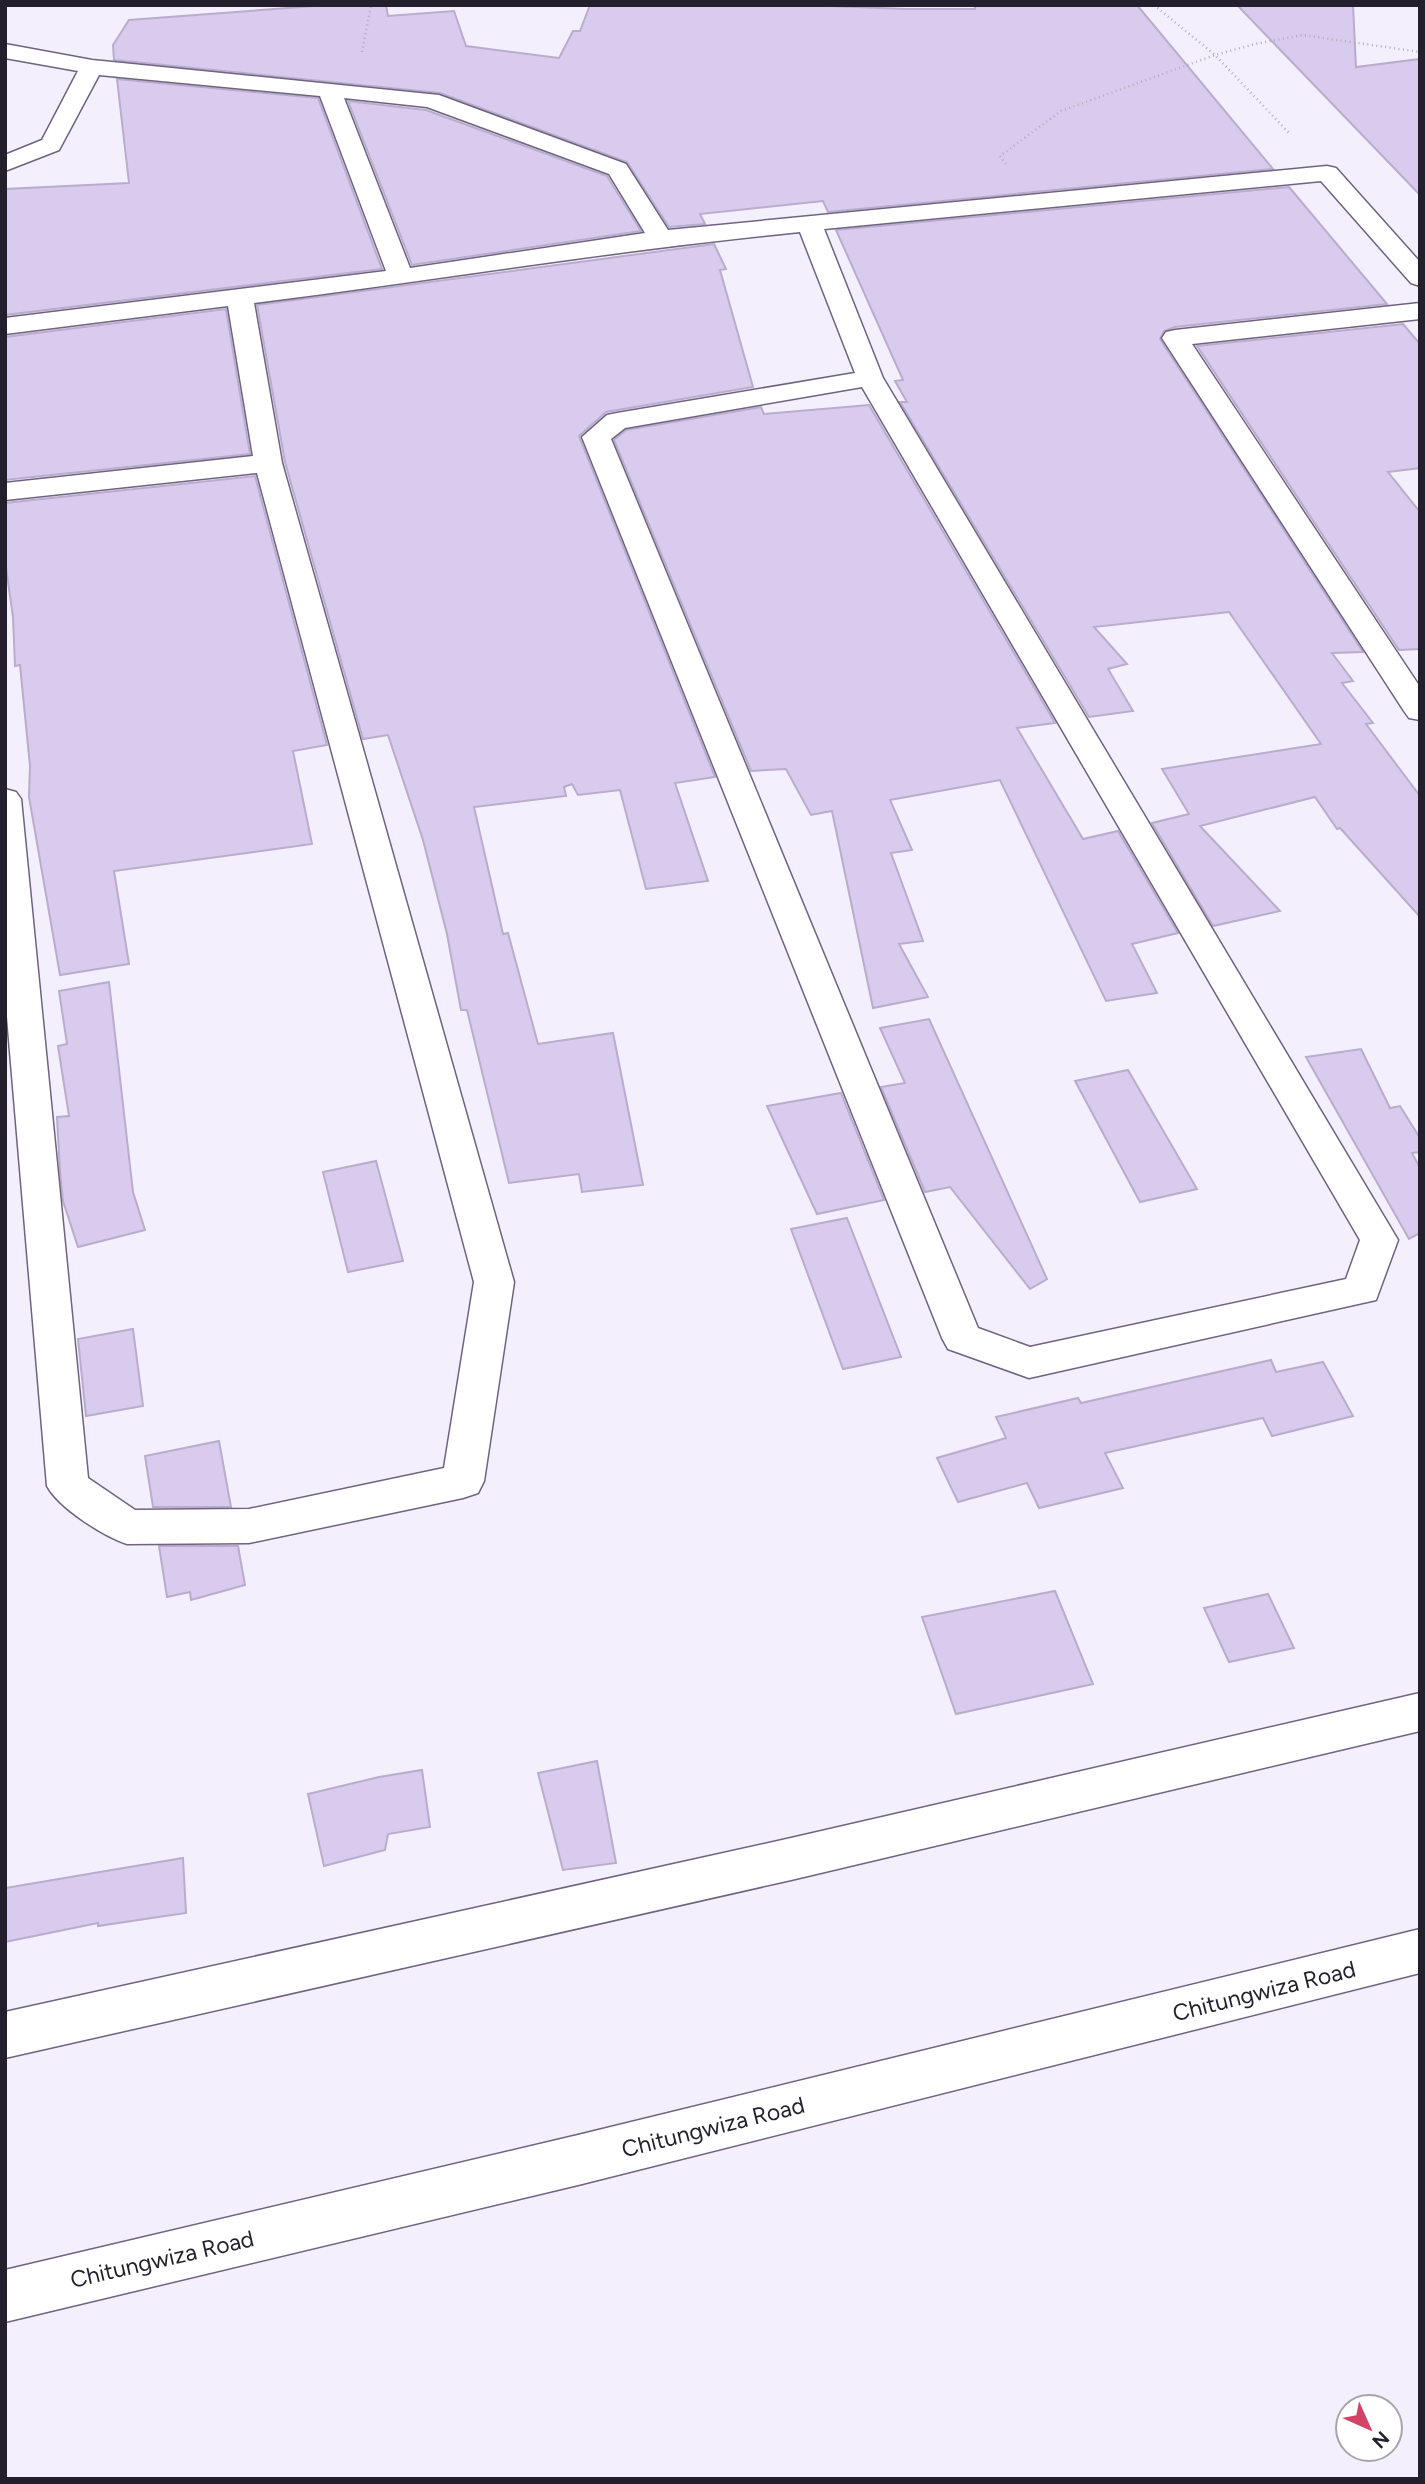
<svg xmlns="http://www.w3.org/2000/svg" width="1425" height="2484" viewBox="0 0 1425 2484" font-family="Figtree,sans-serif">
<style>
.building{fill:#d8cbee;stroke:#b9accd;stroke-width:2}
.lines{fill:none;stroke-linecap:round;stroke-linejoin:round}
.minor-casing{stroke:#6f6381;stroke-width:3}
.primary-casing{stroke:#6f6381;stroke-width:3}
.path{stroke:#b2adba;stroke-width:2.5;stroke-dasharray:1 3.5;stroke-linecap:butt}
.minor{fill:#fff;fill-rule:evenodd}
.primary{fill:#fff;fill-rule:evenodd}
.labels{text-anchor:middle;stroke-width:7;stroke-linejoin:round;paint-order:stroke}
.near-street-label{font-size:23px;fill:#241f2c;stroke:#fefffe}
</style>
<rect width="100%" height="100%" fill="#f4effc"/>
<g class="building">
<polygon points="327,5 386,5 388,16 454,11 466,46 559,58 573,31 580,31 590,5 803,5 906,9 975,9 975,5 1137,5 1273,169 828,212 823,201 700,214 705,224 669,227 627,162 440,93 114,60 113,45 129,20"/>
<polygon points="1237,5 1353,5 1356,67 1420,59 1420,195"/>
<polygon points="117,79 318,98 382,269 5,315 5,189 129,183"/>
<polygon points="348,101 426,110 607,176 641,231 412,265"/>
<polygon points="1289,187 1387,304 1175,327 1164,331 1160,339 1363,652 1332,653 1353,681 1342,683 1373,723 1366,724 1420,796 1420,917 1340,828 1337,829 1315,797 1200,826 1280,911 1213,926 1152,823 1189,814 1162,769 1321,744 1229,612 1094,627 1127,664 1108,669 1133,711 1089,717 900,402 907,402 895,381 903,380 836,230"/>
<polygon points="714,244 726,269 720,270 753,387 606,412 579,436 715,777 675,783 708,881 646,889 620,790 578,795 572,784 564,787 566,796 474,807 503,934 508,933 538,1044 613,1033 643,1185 582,1192 579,1174 509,1183 467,1010 461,1010 447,934 423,840 388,735 363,739 285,462 257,305"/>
<polygon points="226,309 250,454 5,480 5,337"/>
<polygon points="1403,324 1420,344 1420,468 1388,472 1420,512 1420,649 1399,650 1197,346"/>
<polygon points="869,405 1055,723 1017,728 1083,839 1118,831 1178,933 1132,944 1157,993 1106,1001 1000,780 890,800 912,850 891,853 923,941 899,944 928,997 873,1008 832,811 811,815 786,769 751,771 614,440 626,430 761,407 764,414"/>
<polygon points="255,476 327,745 293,751 312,844 114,871 129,964 60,975 29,797 30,766 20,665 15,666 13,617 5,561 5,503"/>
<polygon points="109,982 133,1192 145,1230 78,1247 63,1201 60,1172 57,1117 69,1116 58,1046 67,1044 59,991"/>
<polygon points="929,1019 1047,1279 1030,1289 950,1187 925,1192 881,1087 905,1083 880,1028"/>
<polygon points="1361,1049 1390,1108 1400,1106 1420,1138 1420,1152 1412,1153 1420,1168 1420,1233 1409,1239 1306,1057"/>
<polygon points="1128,1070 1197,1189 1140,1202 1075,1081"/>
<polygon points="841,1093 884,1200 817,1214 767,1106"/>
<polygon points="376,1161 403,1261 348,1272 323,1172"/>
<polygon points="847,1218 901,1357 843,1369 791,1229"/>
<polygon points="133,1329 143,1406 86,1416 78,1339"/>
<polygon points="1271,1360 1276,1372 1323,1362 1353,1416 1272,1436 1263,1418 1105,1453 1123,1488 1039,1508 1027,1483 958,1502 937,1458 1006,1438 996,1417 1078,1398 1081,1403"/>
<polygon points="219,1441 231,1507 153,1507 145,1456"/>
<polygon points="159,1546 238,1546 245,1585 191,1600 190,1592 167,1597"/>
<polygon points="1055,1591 1093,1684 956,1714 922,1617"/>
<polygon points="1268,1594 1294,1648 1229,1662 1204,1608"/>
<polygon points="597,1761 616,1863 563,1870 538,1773"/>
<polygon points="422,1770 430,1827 388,1834 385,1850 324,1866 308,1794 379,1777"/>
<polygon points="183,1858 186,1913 98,1926 98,1923 5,1942 5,1888"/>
</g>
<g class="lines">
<defs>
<g id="minor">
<path d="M5,44l87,16 347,35 187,69 42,66 659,-64 9,2 84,94v24l-9,-3 -90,-102 -497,48 59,149 515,862 -22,60 -347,78 -81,-29 -6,-11 -360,-901 25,-22 10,-2 238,-40 -55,-141c-183,18 -364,48 -546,71l28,160 232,819 -30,199 -6,12 -15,5 -214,45 -122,1c-24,-8 -68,-36 -80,-58l-42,-493v-204l11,3 5,7 67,679 47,32 114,-1 195,-41 30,-186 -217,-809 -252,27v-17l248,-27 -25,-150 -223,28v-16l381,-47 -66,-175 -221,-21 -40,75 -54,21v-16l37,-15 36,-69 -73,-13zM344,98l83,9 182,67 36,59 -235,35zM862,387l498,853 -14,39 -316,68 -52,-19 -367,-889 14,-11z"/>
<polygon points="1420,303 1420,319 1192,344 1420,687 1420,720 1409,718 1404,711 1162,338 1166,332 1175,330"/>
<polygon points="1420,1693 1420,1731 791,1880 5,2058 5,2012 791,1838"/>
</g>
<polygon id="primary" points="1420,1929 1420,1973 578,2185 5,2322 5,2270 578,2135"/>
</defs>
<use href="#minor" class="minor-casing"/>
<use href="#primary" class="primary-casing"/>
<g class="path">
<polyline points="1154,5 1215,55 1290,134"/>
<polyline points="362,52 371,5"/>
<polyline points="1006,164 1000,156 1061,111 1215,55 1255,44 1303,35 1420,52"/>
</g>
<use href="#minor" class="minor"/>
<use href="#primary" class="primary"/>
</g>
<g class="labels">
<g class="near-street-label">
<text transform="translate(1264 1991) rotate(-14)" y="8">Chitungwiza Road</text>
<text transform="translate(713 2127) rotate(-14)" y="8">Chitungwiza Road</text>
<text transform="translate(162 2259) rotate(-13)" y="8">Chitungwiza Road</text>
</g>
</g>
<rect width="1425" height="2484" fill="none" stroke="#241f2c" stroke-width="14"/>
<g transform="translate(1369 2428) rotate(135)"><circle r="33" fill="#fefffe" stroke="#a7a5aa" stroke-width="2"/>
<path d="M0-5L12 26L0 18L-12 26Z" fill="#d24367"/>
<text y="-10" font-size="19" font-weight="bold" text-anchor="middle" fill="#241f2c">N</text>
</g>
</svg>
